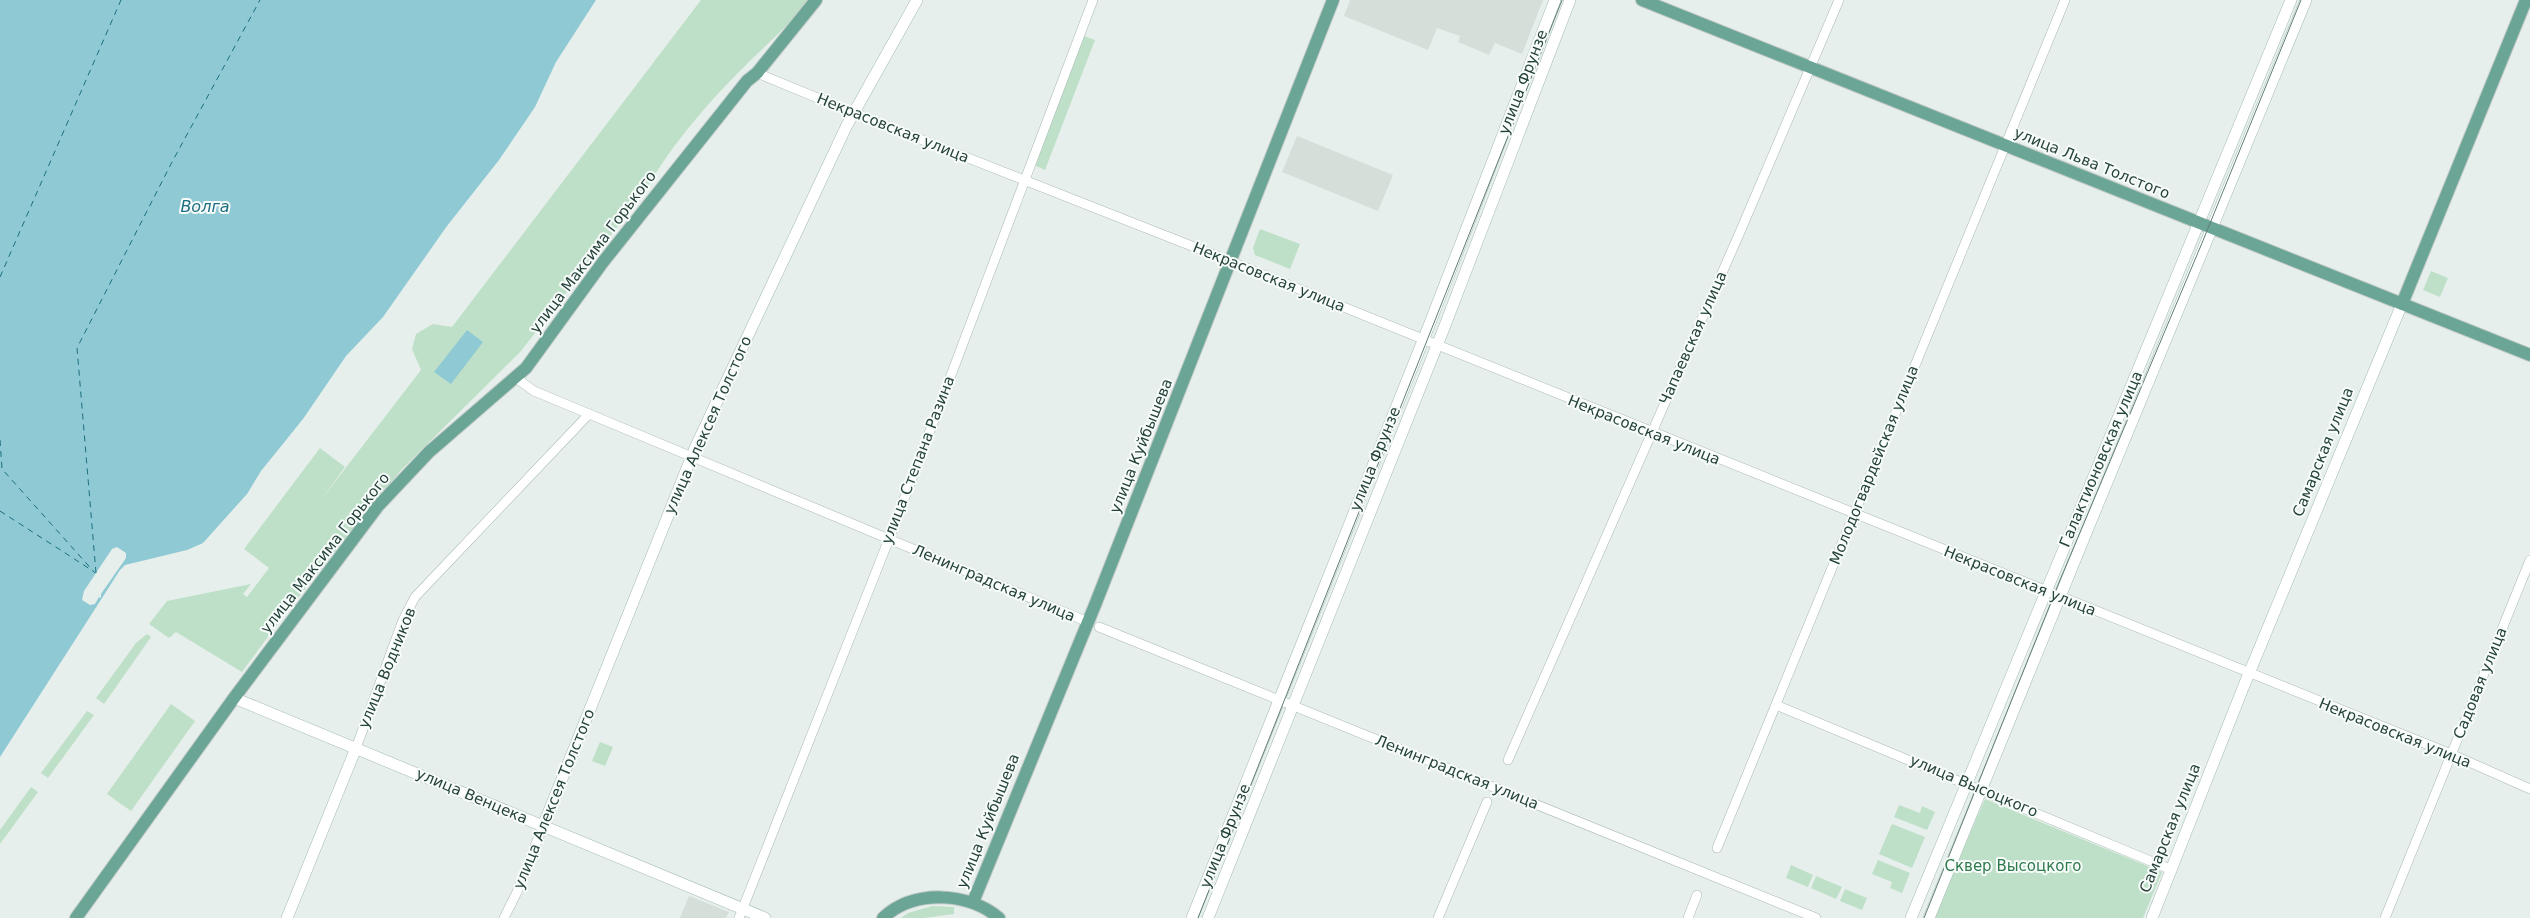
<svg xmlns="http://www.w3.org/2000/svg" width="2530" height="918" viewBox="0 0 2530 918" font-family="'DejaVu Sans',sans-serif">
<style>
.built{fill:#d4dfda}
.green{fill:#bfe0c8}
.water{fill:#8ec9d4}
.pier{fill:#e6efeb}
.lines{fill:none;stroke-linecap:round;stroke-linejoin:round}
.ferry{stroke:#1c6f80;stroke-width:1;stroke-dasharray:6 5;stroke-linecap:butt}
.street-casing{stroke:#a8b8b2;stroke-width:10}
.secondary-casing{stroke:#a4bbb3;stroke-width:12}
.primary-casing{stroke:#c2cac8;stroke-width:14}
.street{stroke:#fff;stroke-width:9}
.secondary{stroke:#fff;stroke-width:11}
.primary{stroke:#6aa596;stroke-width:12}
.tram{stroke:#5f7d75;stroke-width:1}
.labels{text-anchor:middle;stroke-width:4;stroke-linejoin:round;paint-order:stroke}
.street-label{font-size:15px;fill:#24423a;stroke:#f7fbf9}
.park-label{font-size:15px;fill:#2d7a4b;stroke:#f7fbf9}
.water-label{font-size:16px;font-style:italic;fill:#1c6f80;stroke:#f7fbf9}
</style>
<rect width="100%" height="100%" fill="#e6efeb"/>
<g class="built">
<polygon points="1350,0 1543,0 1522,54 1495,43 1489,55 1458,42 1460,36 1437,28 1428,50 1344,16"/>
<polygon points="1297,136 1393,175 1378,211 1282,172"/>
<polygon points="689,896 729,912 726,918 680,918"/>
</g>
<g class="green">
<path d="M701,0h108c-21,27 -48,49 -72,74 -34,34 -68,75 -92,117l-124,160 -120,119 -120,149 -39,53 -66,-40 -7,6 -20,-14 18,-23 84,-17 -8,10 4,3 22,-29 -25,-19 76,-101 25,19 -24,33 100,-130 -9,-21 4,-15 17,-10 19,3z"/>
<polygon points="1084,36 1095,40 1045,170 1034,165"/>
<polygon points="1260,229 1300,244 1290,269 1255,255 1253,248"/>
<polygon points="2431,271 2448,278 2440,297 2423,290"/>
<polygon points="147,634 151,637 104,704 96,698 136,643"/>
<polygon points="171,704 195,721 131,811 107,794"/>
<polygon points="87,711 94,715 48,778 41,773"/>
<polygon points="600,742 613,747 605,766 592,761"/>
<polygon points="31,787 38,792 0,844 0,830"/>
<polygon points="1985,799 2162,872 2143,918 1933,918"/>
<polygon points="1899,805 1920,813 1922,806 1935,812 1927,830 1894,817"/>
<polygon points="1892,824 1925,837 1912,868 1879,854"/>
<polygon points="1878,860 1910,873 1902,893 1890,888 1892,882 1872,874"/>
<polygon points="1791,865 1813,875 1808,887 1786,878"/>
<polygon points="1816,876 1842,887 1836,899 1811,888"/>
<polygon points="1845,889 1867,898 1862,910 1840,901"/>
<polygon points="932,906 954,907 954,914 924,918 901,918 908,913"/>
</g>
<g class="water">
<polygon points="0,0 596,0 556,62 535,107 499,160 447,226 383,317 346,356 303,419 261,471 247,494 203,543 187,550 125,565 120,570 0,757"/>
<polygon points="467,330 483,342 451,384 434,372"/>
</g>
<polygon class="pier" points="117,547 126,553 126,558 101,594 101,598 99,597 95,604 90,605 82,600 84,591 112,549"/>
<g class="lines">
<g class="ferry">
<polyline points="0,277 121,0"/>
<polyline points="0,440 2,469 95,573"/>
<polyline points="0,511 93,571"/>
<polyline points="96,573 77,348 171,164 260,0"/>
</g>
<defs>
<g id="street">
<polyline points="757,73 854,113 1217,256 2451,754 2530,789"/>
<polyline points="516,378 534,391 1088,622"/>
<polyline points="1099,627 1816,918"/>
<polyline points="1776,705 2172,870"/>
<polyline points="356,748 403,620 415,597 589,414"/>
<polyline points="1508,760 1740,232 1839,0"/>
<polyline points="1717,848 2065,0"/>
<polyline points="504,918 517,892 543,826"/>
<polyline points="739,918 889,539 1093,0"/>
<polyline points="1438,918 1487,802"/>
<polyline points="1688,918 1697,895"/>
<polyline points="2385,918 2530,560"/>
</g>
<g id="secondary">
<polyline points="234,698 765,918"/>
<polyline points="543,826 696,446 847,125 917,0"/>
<polyline points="287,918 356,748"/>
<polyline points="1192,918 1430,323 1555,0"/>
<polyline points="1208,918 1444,328 1570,0"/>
<polyline points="1911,918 2291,0"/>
<path d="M1929,918c123,-307 252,-612 377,-918"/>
<polyline points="2152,918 2243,688 2402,304"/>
</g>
<g id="primary">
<polyline points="1642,0 2530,355"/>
<polyline points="2402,304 2526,0"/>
<polyline points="973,902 1095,605 1333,0"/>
<polyline points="76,918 234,698 378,506 429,452 526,368 603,262 747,81 757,73 816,0"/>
<path d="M883,918c31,-29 85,-26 116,0"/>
</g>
</defs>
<use href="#street" class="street-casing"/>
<use href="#secondary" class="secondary-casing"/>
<use href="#primary" class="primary-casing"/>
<use href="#street" class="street"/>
<use href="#secondary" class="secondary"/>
<use href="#primary" class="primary"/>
<g class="tram">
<polyline points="1198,918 1562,0"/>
<polyline points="1924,918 2060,580 2202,243 2301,0"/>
</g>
</g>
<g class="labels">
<g class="street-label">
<text transform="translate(1523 82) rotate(-69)" y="5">улица Фрунзе</text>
<text transform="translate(893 128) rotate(22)" y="5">Некрасовская улица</text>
<text transform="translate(2092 163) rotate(22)" y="5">улица Льва Толстого</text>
<text transform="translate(593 252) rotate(-53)" y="5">улица Максима Горького</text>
<text transform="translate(1269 277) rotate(22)" y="5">Некрасовская улица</text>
<text transform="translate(1693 338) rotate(-66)" y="5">Чапаевская улица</text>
<text transform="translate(708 425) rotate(-66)" y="5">улица Алексея Толстого</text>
<text transform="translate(1644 430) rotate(22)" y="5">Некрасовская улица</text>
<text transform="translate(1141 446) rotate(-68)" y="5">улица Куйбышева</text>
<text transform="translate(2323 452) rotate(-68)" y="5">Самарская улица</text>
<text transform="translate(1375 459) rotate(-68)" y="5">улица Фрунзе</text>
<text transform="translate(2101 459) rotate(-67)" y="5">Галактионовская улица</text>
<text transform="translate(918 460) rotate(-69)" y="5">улица Степана Разина</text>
<text transform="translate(1874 465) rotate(-68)" y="5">Молодогвардейская улица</text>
<text transform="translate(325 553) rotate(-52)" y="5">улица Максима Горького</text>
<text transform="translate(2020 581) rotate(22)" y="5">Некрасовская улица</text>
<text transform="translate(994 583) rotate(23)" y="5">Ленинградская улица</text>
<text transform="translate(387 668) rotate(-68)" y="5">улица Водников</text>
<text transform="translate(2480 683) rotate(-68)" y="5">Садовая улица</text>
<text transform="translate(2395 733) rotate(22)" y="5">Некрасовская улица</text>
<text transform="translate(1457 772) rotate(22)" y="5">Ленинградская улица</text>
<text transform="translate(1974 786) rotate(23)" y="5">улица Высоцкого</text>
<text transform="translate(472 796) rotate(23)" y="5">улица Венцека</text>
<text transform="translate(554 799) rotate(-68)" y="5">улица Алексея Толстого</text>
<text transform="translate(988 821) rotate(-68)" y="5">улица Куйбышева</text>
<text transform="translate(2170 828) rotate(-68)" y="5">Самарская улица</text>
<text transform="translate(1225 836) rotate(-68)" y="5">улица Фрунзе</text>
</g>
<g class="park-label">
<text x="2013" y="871">Сквер Высоцкого</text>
</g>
<g class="water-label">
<text x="205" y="212">Волга</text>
</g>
</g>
</svg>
